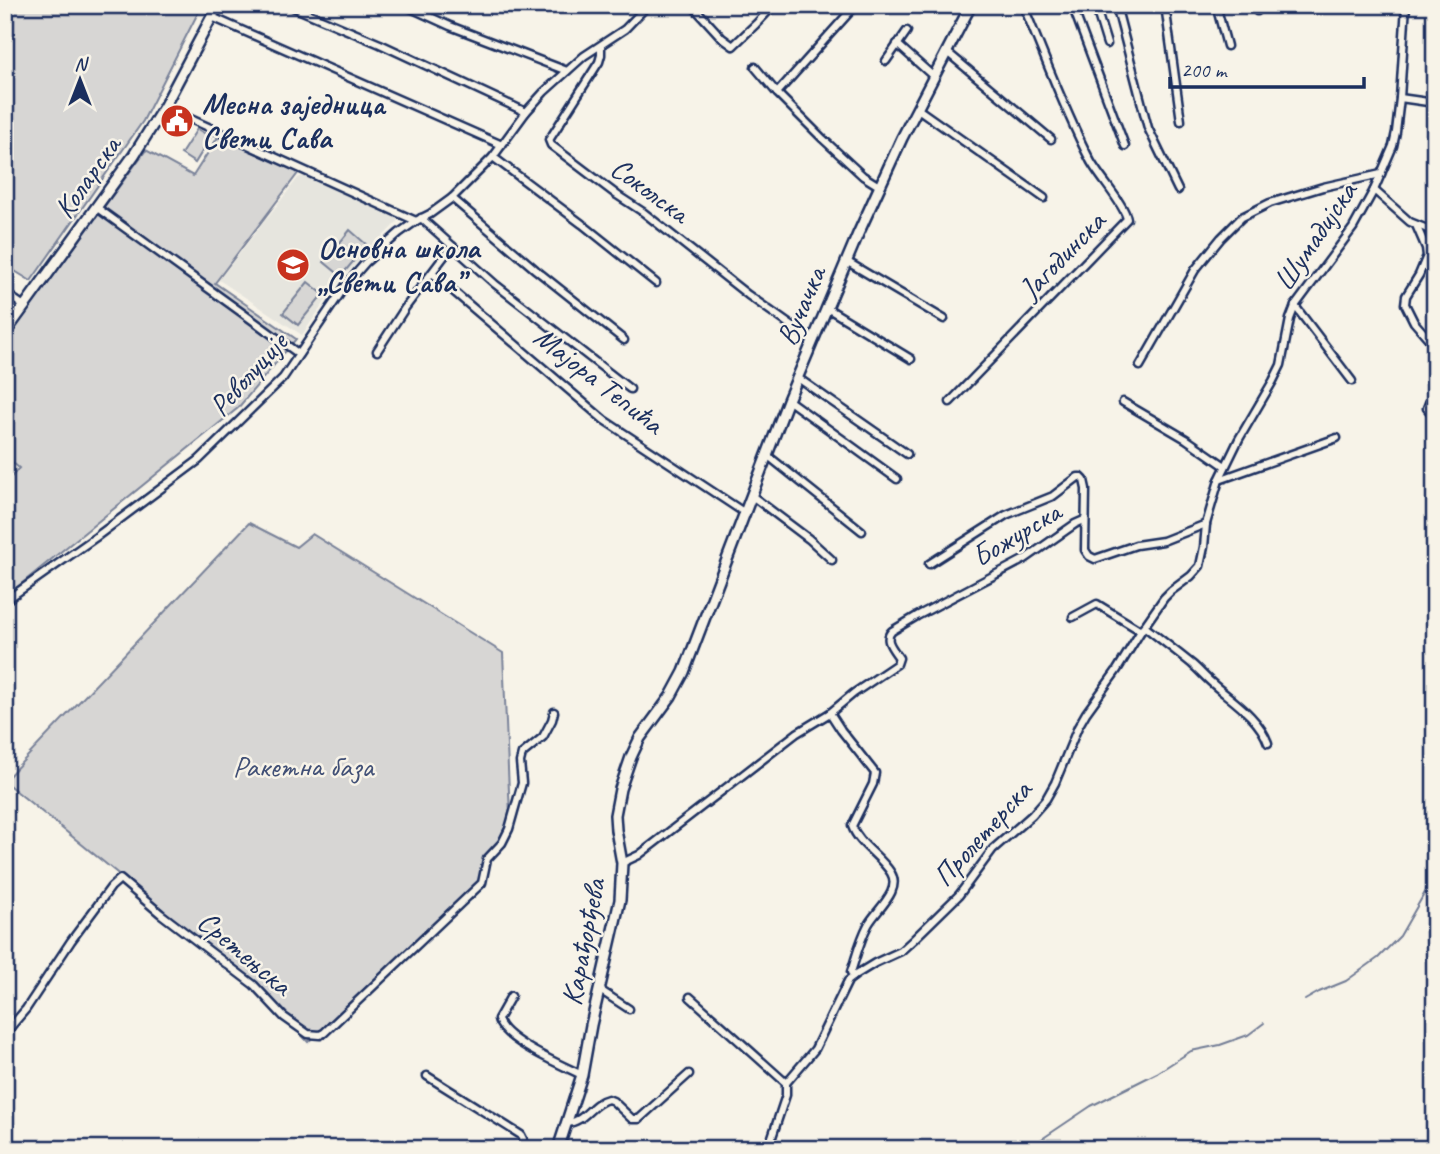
<svg xmlns="http://www.w3.org/2000/svg" width="1440" height="1154" viewBox="0 0 1440 1154" font-family="Caveat,sans-serif">
<style>
.built{fill:#e6e5de}
.green{fill:#d7d6d4;stroke:#798299;stroke-width:2}
.lines{fill:none;stroke-linecap:round;stroke-linejoin:round}
.stream{stroke:#727c95;stroke-width:2}
.street-casing{stroke:#1b2f5e;stroke-width:11}
.secondary-casing{stroke:#1b2f5e;stroke-width:14}
.street{stroke:#f7f3e8;stroke-width:6}
.secondary{stroke:#f7f3e8;stroke-width:9}
.labels{text-anchor:middle;stroke-width:5;stroke-linejoin:round;paint-order:stroke}
.poi-label{font-size:30px;font-weight:bold;fill:#1b2f5e;stroke:#f7f3e8;text-anchor:start}
.street-label{font-size:30px;fill:#1b2f5e;stroke:#f7f3e8}
.park-label{font-size:30px;fill:#415076;stroke:#f7f3e8}
</style>
<rect width="100%" height="100%" fill="#f7f3e8"/>
<filter id="ink" filterUnits="userSpaceOnUse"><feTurbulence type="fractalNoise" baseFrequency=".0143" numOctaves="2"/><feDisplacementMap in="SourceGraphic" scale="14" xChannelSelector="R" yChannelSelector="G"/><feConvolveMatrix kernelMatrix="1 2 1 2 8 2 1 2 1" color-interpolation-filters="sRGB"/></filter>
<g filter="url(#ink)">
<polygon class="built" points="306,175 396,215 397,218 397,222 340,280 302,335 219,280 298,178"/>
<g class="green">
<polygon points="5,5 202,5 143,121 31,281 5,265"/>
<polygon points="197,129 211,137 195,163 181,154"/>
<polygon points="218,137 299,172 215,283 296,339 238,408 5,597 5,484 19,468 5,456 5,341 146,150 193,176"/>
<polygon points="350,230 367,245 341,276 324,262"/>
<polygon points="308,282 323,294 298,325 283,313"/>
<polygon points="249,523 296,547 312,534 503,653 510,815 501,839 484,857 479,881 308,1042 254,984 5,782 5,780"/>
</g>
<g class="lines">
<g class="stream">
<polyline points="1305,1000 1319,992 1346,981 1378,958 1400,936 1435,875"/>
<polyline points="1027,1149 1091,1106 1157,1073 1191,1051 1220,1045 1248,1035 1264,1023"/>
</g>
<defs>
<g id="street">
<polyline points="288,5 380,44 526,112"/>
<polyline points="404,5 450,26 567,71"/>
<polyline points="503,5 505,6"/>
<polyline points="692,5 722,38 733,46 756,24 774,5"/>
<polyline points="1072,5 1125,146"/>
<polyline points="1095,5 1107,44"/>
<polyline points="1116,5 1148,128 1178,190"/>
<polyline points="1165,5 1181,121"/>
<polyline points="1216,5 1227,46"/>
<polyline points="1257,11 1257,5"/>
<polyline points="212,17 502,145"/>
<polyline points="897,44 934,77"/>
<polyline points="601,46 601,55 599,62 551,137 549,140 551,145 617,195 643,212 748,295 813,341"/>
<polyline points="947,52 1051,139"/>
<polyline points="886,61 907,31"/>
<polyline points="755,67 777,93 823,139 863,176 879,186"/>
<polyline points="777,93 856,5"/>
<polyline points="1400,98 1435,103"/>
<polyline points="164,107 416,221"/>
<polyline points="918,109 1044,198"/>
<polyline points="493,157 582,224 656,283"/>
<polyline points="1374,190 1410,222 1435,232"/>
<polyline points="452,198 536,270 624,340"/>
<polyline points="96,207 299,354"/>
<polyline points="421,218 495,284 630,389"/>
<polyline points="1416,225 1426,248 1427,256 1419,275 1406,296 1405,304 1414,322 1435,346"/>
<polyline points="846,261 944,319"/>
<polyline points="432,273 604,420 745,513"/>
<polyline points="5,293 24,306"/>
<polyline points="1295,306 1352,381"/>
<polyline points="827,308 911,359"/>
<polyline points="377,351 405,308 452,246"/>
<polyline points="1140,366 1195,270 1221,238 1242,217 1270,203 1323,187 1381,174"/>
<polyline points="798,378 907,454"/>
<polyline points="1435,399 1429,403 1427,408 1435,417"/>
<polyline points="788,400 897,479"/>
<path d="M950,402l177,-183c-2,-14 -29,-43 -37,-59 -26,-50 -45,-103 -67,-155"/>
<polyline points="1123,402 1186,439 1225,466"/>
<polyline points="767,455 862,531"/>
<polyline points="1219,480 1337,438"/>
<polyline points="752,496 809,539 832,560"/>
<polyline points="929,564 1006,515 1053,496 1078,477 1081,477 1084,480 1086,489 1085,550 1089,556 1095,559 1136,545 1163,541 1206,524"/>
<polyline points="1432,576 1435,579"/>
<polyline points="5,601 96,537 199,460 283,378 346,285 366,262 399,233 416,221 430,214 452,198 493,157 526,112 544,92 584,56 625,29 648,5"/>
<polyline points="1073,617 1097,604 1141,631"/>
<path d="M1144,626c16,13 32,25 48,38 7,6 13,13 20,19 19,17 47,34 56,60"/>
<path d="M830,713l11,17 34,43 -2,11 -21,42c7,19 29,30 39,47 11,18 -15,37 -23,52 -8,15 -12,32 -17,47l2,5"/>
<path d="M622,863l17,-8 158,-122 33,-20 24,-20 43,-29 2,-6c-5,-8 -16,-18 -7,-27l25,-15 108,-57 50,-35 9,-4"/>
<polyline points="600,990 629,1009"/>
<path d="M511,996l-13,23c4,21 64,46 84,56"/>
<polyline points="690,997 786,1083"/>
<polyline points="5,1035 8,1030 26,1009 71,941 111,887 120,879 161,914 254,985 284,1017 308,1034 320,1035 324,1033 482,883 487,859 502,843 509,829 522,783 520,762 522,754 543,737 552,720 554,712"/>
<polyline points="427,1076 521,1135 523,1139 521,1149"/>
<path d="M567,1123c18,-1 24,-20 41,-24l5,2 19,18h7l50,-45"/>
<polyline points="768,1149 786,1095 786,1083 815,1049 848,981 857,974 875,963 901,951 913,940 959,895 993,849 1032,815 1046,799 1055,783 1078,727 1086,713 1117,670 1141,631 1164,598 1171,591 1191,576 1200,566 1204,547 1206,524 1219,480 1239,439 1273,381 1281,365 1290,319 1295,306 1353,228 1374,190 1393,146 1396,132 1400,98 1406,5"/>
</g>
<g id="secondary">
<polyline points="5,333 134,155 164,107 218,5"/>
<polyline points="558,1149 582,1075 591,1025 620,900 622,863 616,830 615,815 620,789 631,757 640,738 671,696 684,672 788,400 858,234 902,138 971,5"/>
</g>
</defs>
<use href="#street" class="street-casing"/>
<use href="#secondary" class="secondary-casing"/>
<use href="#street" class="street"/>
<use href="#secondary" class="secondary"/>
</g>
</g>
<defs>
<symbol id="civic-disc" viewBox="-11 -11 22 22"><circle r="9.5" fill="#c8321e" stroke="#f7f3e8"/><path d="M-.6-6.5H3V-4.5H.6V-3L4-1V1h2V6H-6V1h2V-1L-.6-3ZM-1.2 2.5V6h2.4V2.5Z" fill="#fff"/></symbol>
<symbol id="school-disc" viewBox="-11 -11 22 22"><circle r="9.5" fill="#c8321e" stroke="#f7f3e8"/><path d="M0-5L7-2L0 1L-7-2ZM-4 1L0 2.5L4 1V4Q0 6-4 4Z" fill="#fff"/></symbol>
</defs>
<g fill-rule="evenodd">
<use href="#civic-disc" x="158" y="102" width="38" height="38"/>
<use href="#school-disc" x="274" y="246" width="38" height="38"/>
</g>
<g class="labels">
<g class="poi-label">
<text x="202" y="114">Месна заједница<tspan x="202" dy="34">Свети Сава</tspan></text>
<text x="318" y="258">Основна школа<tspan x="318" dy="34">„Свети Сава”</tspan></text>
</g>
<g class="street-label">
<text transform="translate(87 177) rotate(-55)" y="10">Коларска</text>
<text transform="translate(650 190) rotate(36)" y="10">Соколска</text>
<text transform="translate(1315 236) rotate(-56)" y="10">Шумадијска</text>
<text transform="translate(1062 255) rotate(-46)" y="10">Јагодинска</text>
<text transform="translate(801 306) rotate(-67)" y="10">Вучачка</text>
<text transform="translate(248 374) rotate(-48)" y="10">Револуције</text>
<text transform="translate(599 380) rotate(38)" y="10">Мајора Тепића</text>
<text transform="translate(1016 534) rotate(-31)" y="10">Божурска</text>
<text transform="translate(982 833) rotate(-48)" y="10">Пролетерска</text>
<text transform="translate(583 942) rotate(-79)" y="10">Карађорђева</text>
<text transform="translate(245 953) rotate(40)" y="10">Сретењска</text>
</g>
<g class="park-label">
<text x="303" y="776">Ракетна база</text>
</g>
</g>
<rect width="1440" height="1154" fill="none" stroke="#f7f3e8" stroke-width="28"/>
<rect x="14" y="14" width="1412" height="1126" fill="none" stroke="#1b2f5e" stroke-width="2.5" filter="url(#ink)"/>
<g transform="translate(80 80)" stroke="#f7f3e8" stroke-width="5" paint-order="stroke">
<path d="M0-5L12 26L0 18L-12 26Z" fill="#1b2f5e"/>
<text y="-10" font-size="19" font-weight="bold" text-anchor="middle" fill="#1b2f5e">N</text>
</g>
<path d="M1170 77v10h194v-10" fill="none" stroke="#1b2f5e" stroke-width="3.5"/>
<text x="1181" y="77" font-size="21" fill="#1b2f5e" stroke="#f7f3e8" stroke-width="5" paint-order="stroke">200 m</text>
</svg>
